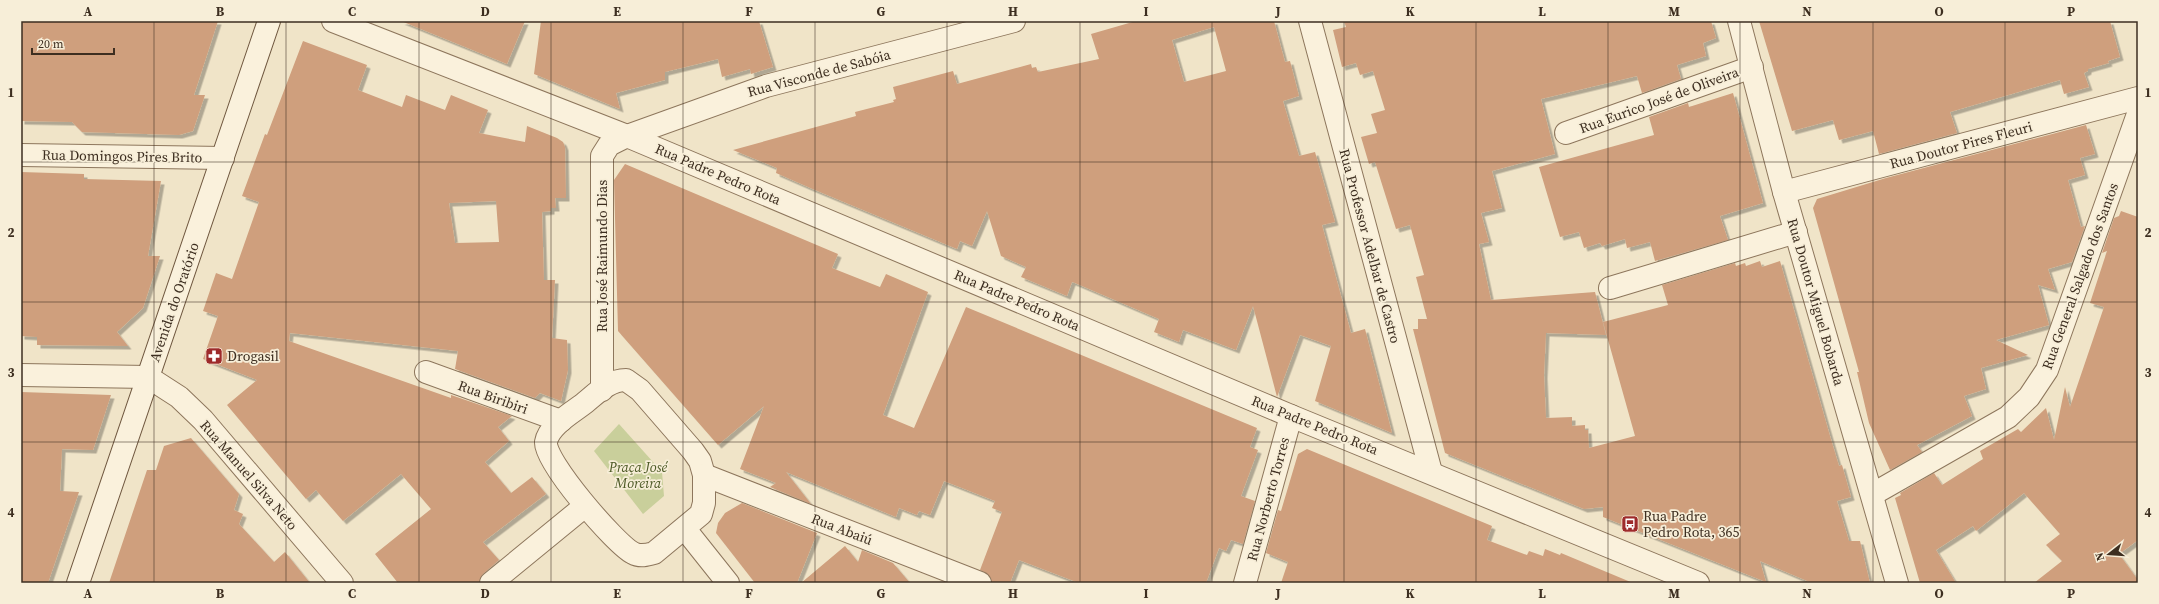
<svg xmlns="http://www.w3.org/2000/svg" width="2159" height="604" viewBox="0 0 2159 604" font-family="'Source Serif 4',serif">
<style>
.green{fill:#c9cf9b}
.building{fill:#cf9f7d;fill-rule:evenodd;filter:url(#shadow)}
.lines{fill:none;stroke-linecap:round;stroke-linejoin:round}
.minor-casing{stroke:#8d765c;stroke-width:24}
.tertiary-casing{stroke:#8d765c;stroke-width:24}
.secondary-casing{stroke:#6f573f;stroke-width:24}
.minor{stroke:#faf1dc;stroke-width:22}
.tertiary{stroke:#faf1dc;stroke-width:22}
.secondary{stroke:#faf1dc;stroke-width:22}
.grid{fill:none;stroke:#3d2e20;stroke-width:1;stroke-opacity:0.55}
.labels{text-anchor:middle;stroke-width:3.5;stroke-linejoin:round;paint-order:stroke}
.street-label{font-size:14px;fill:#3d2e20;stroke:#f7eed8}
.poi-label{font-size:14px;fill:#3d2e20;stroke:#f7eed8;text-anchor:start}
.park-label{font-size:14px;font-style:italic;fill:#4d5a26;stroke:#f7eed8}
.neatline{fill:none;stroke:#3d2e20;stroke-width:1.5}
.grid-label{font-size:13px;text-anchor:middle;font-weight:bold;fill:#3d2e20}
</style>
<defs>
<filter id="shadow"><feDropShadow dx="3.5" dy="3.5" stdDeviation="0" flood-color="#0004"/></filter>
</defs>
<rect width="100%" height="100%" fill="#f0e4c8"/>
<polygon class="green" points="619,424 662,472 664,496 643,514 594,451"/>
<g class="building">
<polygon points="21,21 218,21 194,95 205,95 193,131 179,135 82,132 72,122 21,121"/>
<polygon points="401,21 525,21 507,64"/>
<polygon points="541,21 759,21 773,67 751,74 750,69 722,77 718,59 665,72 665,80 616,93 620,109 534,74"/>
<path d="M1136,21h138l11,41 5,-1 9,35 -16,5 16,55 16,-4 20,70 -13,3 29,108 14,-4 27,104 -77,-32 16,-55 -31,-11 -23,62 -24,-91 -17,44 -53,-20 -4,12 -25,-10 5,-13 -84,-36 -3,-1 -5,14 -46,-19 5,-10 -25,-11 -14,-45 -15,35 -12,-5 -3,8 -142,-59 -39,-17 1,-5 -44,-18 123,-34 -1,-4 39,-10 -1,-2 3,-1 -3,-12 60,-16 4,13 74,-20 1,4 4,-1 2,5 61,-13 -8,-25zM1214,27l12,44 -42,11 -12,-42z"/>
<polygon points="1344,21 1711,21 1716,38 1703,43 1706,56 1677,65 1681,79 1642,93 1637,76 1541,99 1555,154 1492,171 1502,208 1481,213 1489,242 1479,244 1491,300 1595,292 1606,335 1546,333 1544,375 1546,418 1572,417 1572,426 1585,425 1585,430 1588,430 1589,448 1635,436 1603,322 1668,305 1662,285 1735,263 1736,266 1745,263 1746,266 1760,261 1762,267 1780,261 1830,436 1839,466 1842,465 1851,497 1837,501 1849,541 1860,541 1870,583 1812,583 1760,561 1766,582 1603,517 1603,507 1584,509 1445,453 1413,329 1418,329 1418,319 1427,319 1416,277 1424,275 1410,225 1396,229 1375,162 1369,164 1361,137 1377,133 1371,114 1385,110 1373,71 1360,75 1356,63 1342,67 1333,30 1346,27"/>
<polygon points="1759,21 2110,21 2120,57 2108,61 2109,63 2088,69 2088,71 2084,73 2089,87 2064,94 2060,80 1950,112 1957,133 1879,154 1873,131 1839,140 1833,120 1792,131"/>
<path d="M303,41l64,24 -9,25 44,17 4,-12 39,15 6,-15 37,15 -9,23 46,9 2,-16 30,12 6,4 2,5 1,51h-11l1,10h-5v3l-9,1 2,68h11l-3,58 15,2 1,30 -7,31 -21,-8 -5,5 -80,-29 3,-18 -168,-18 -1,8 162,57v-3l61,21 -14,11 11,14 -24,21 26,31 21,-16 14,17 -63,48 16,18 -16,14 -4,9h-81l-23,-29 56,-45 -30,-35 -58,47 -27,-31 -10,9 -79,-94 30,-25 -54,-21 15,-43 -15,-5 13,-38 16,6 27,-77 -17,-6 23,-62 2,1zM496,201l3,41 -44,1 -6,-40z"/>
<polygon points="1733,93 1763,203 1720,216 1728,240 1655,261 1650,242 1627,248 1625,239 1602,246 1600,243 1584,248 1579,232 1560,237 1539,167 1654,135 1649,117 1688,103 1689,107"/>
<polygon points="2086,125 2095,154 2080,158 2085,175 2068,180 2081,227 2085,226 2072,262 2048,269 2055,290 2038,285 2049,325 1996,340 2028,355 1981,368 1986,389 1964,396 1972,416 1917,445 1922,452 1890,470 1869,423 1857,372 1859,372 1813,208 1817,199 1886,178"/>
<polygon points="625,164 838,254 832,268 880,287 886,274 928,292 883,415 914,428 966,307 1257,428 1250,447 1258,450 1241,496 1255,501 1243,544 1231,540 1226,551 1219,548 1206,583 1079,583 1019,560 1010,583 992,583 989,575 980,570 1002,512 992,508 995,501 944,481 930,515 919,511 917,515 899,508 896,517 786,472 811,504 770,487 776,483 740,469 764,406 718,445 618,331 614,180"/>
<polygon points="21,172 84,174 84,179 161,181 148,256 160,256 143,308 117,332 128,346 37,345 37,337 21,336"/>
<polygon points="2121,211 2138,217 2138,540 2119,554 2138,580 2138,583 2034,583 2062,561 2046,545 2060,534 2024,493 1976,531 1973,526 1936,550 1956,583 1920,583 1895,498 1901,495 1900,493 1934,473 1942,485 1983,459 1980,451 2018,429 2021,432 2046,408 2054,440 2065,387 2070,407 2104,307 2090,303 2107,251 2102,253 2114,218 2119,216"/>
<polygon points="21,392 111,395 93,450 62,449 60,491 79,492 48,583 21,583"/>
<polygon points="191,438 239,494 234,510 243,514 239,524 274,562 285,552 310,583 109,583 147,470 156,470 164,446"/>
<polygon points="1307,449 1492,526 1487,540 1527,555 1529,551 1543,556 1545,549 1560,555 1561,553 1633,583 1281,583 1288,562 1266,553 1278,510 1281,511 1298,454"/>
<polygon points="742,503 817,533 797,583 755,583 716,533 718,523 725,513"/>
<polygon points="845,546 858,562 862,550 893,563 910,583 801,583"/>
</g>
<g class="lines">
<defs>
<g id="minor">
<polyline points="333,21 627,136 1291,416 1698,583"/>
<polyline points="1310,21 1431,472"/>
<polyline points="1739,21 1784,192 1897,583"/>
<polyline points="1566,133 1752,67"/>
<polyline points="21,155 223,158"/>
<polyline points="1784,192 2138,98"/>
<polyline points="1610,288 1796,232"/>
<polyline points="426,372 561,421"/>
<polyline points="148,377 179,397 203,420 342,583"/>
<path d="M626,380l14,10 53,61 7,10 4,14v28l-3,11 -47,39c-7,2 -14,4 -21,0 -17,-8 -90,-93 -87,-111 3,-16 24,-28 36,-37 13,-10 26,-25 44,-25z"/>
<polyline points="602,390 602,156 609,145 627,136 766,86 1014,21"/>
<polyline points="704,475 980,583"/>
<polyline points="1873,494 2008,417 2029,397 2047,370 2138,114"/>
<polyline points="685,529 728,583"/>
<polyline points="491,583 585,506"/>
<polyline points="1245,583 1291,416"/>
</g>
<polyline id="tertiary" points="21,375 148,377"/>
<polyline id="secondary" points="78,583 269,21"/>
</defs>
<use href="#minor" class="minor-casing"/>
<use href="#tertiary" class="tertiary-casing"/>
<use href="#secondary" class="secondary-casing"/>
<use href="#minor" class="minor"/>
<use href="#tertiary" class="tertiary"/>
<use href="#secondary" class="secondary"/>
</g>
<path class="grid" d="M154,21v562M286,21v562M419,21v562M551,21v562M683,21v562M815,21v562M947,21v562M1080,21v562M1212,21v562M1344,21v562M1476,21v562M1608,21v562M1740,21v562M1873,21v562M2005,21v562M21,162h2117M21,302h2117M21,442h2117"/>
<defs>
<symbol id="pharmacy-square" viewBox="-11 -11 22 22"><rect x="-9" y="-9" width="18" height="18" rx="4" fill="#9e2a2b" stroke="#f7eed8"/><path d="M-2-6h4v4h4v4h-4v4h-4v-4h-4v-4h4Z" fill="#fff"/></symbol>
<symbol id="bus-square" viewBox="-11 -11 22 22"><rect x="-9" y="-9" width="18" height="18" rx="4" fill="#9e2a2b" stroke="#f7eed8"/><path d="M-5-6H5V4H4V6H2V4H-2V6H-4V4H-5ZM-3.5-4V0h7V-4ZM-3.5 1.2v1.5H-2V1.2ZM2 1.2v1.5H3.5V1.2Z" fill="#fff"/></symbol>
</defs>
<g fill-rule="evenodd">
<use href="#pharmacy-square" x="204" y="346" width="20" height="20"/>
<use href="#bus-square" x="1620" y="514" width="20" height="20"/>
</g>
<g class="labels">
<g class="street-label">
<text transform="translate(819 73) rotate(-15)" y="5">Rua Visconde de Sabóia</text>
<text transform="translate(1659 100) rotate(-20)" y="5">Rua Eurico José de Oliveira</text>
<text transform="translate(1961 145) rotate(-15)" y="5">Rua Doutor Pires Fleuri</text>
<text transform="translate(122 156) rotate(1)" y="5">Rua Domingos Pires Brito</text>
<text transform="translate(718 174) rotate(23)" y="5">Rua Padre Pedro Rota</text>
<text transform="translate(1370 246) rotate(75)" y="5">Rua Professor Adelbar de Castro</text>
<text transform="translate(602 256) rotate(-90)" y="5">Rua José Raimundo Dias</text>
<text transform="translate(2080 276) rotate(-70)" y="5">Rua General Salgado dos Santos</text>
<text transform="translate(1017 300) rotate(23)" y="5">Rua Padre Pedro Rota</text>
<text transform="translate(174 302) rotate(-71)" y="5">Avenida do Oratório</text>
<text transform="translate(1816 302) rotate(74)" y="5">Rua Doutor Miguel Bobarda</text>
<text transform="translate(493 397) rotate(20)" y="5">Rua Biribiri</text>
<text transform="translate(1315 425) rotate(22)" y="5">Rua Padre Pedro Rota</text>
<text transform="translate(249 475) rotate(49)" y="5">Rua Manuel Silva Neto</text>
<text transform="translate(1268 499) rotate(-75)" y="5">Rua Norberto Torres</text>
<text transform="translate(842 529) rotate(21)" y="5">Rua Abaiú</text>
</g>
<g class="poi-label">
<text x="227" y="361">Drogasil</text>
<text x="1643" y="521">Rua Padre<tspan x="1643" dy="16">Pedro Rota, 365</tspan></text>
</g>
<g class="park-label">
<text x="638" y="472">Praça José<tspan x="638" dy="16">Moreira</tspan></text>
</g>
</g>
<rect width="2159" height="604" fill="none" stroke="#f7eed8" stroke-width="44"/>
<g transform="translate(2109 554) rotate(253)" stroke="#f7eed8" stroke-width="3" paint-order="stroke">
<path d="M0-3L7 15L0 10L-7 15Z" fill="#3d2e20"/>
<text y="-6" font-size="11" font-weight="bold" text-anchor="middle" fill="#3d2e20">N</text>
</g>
<path d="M32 48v6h82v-6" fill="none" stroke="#3d2e20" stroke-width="2"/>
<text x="38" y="48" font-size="12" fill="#3d2e20" stroke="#f7eed8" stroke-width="3" paint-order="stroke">20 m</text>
<rect x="22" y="22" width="2115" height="560" class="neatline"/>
<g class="grid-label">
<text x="88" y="16">A</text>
<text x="220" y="16">B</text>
<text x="352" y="16">C</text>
<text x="485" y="16">D</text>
<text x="617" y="16">E</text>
<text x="749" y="16">F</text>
<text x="881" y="16">G</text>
<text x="1013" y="16">H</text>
<text x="1146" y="16">I</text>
<text x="1278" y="16">J</text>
<text x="1410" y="16">K</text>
<text x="1542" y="16">L</text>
<text x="1674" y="16">M</text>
<text x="1807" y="16">N</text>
<text x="1939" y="16">O</text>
<text x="2071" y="16">P</text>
<text x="11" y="97">1</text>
<text x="2148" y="97">1</text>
<text x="11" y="237">2</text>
<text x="2148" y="237">2</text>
<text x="11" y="377">3</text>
<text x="2148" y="377">3</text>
<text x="11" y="517">4</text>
<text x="2148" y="517">4</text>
<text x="88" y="598">A</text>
<text x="220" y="598">B</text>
<text x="352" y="598">C</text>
<text x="485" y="598">D</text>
<text x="617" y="598">E</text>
<text x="749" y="598">F</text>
<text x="881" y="598">G</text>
<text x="1013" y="598">H</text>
<text x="1146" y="598">I</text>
<text x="1278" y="598">J</text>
<text x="1410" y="598">K</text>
<text x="1542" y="598">L</text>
<text x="1674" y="598">M</text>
<text x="1807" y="598">N</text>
<text x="1939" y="598">O</text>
<text x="2071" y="598">P</text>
</g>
</svg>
